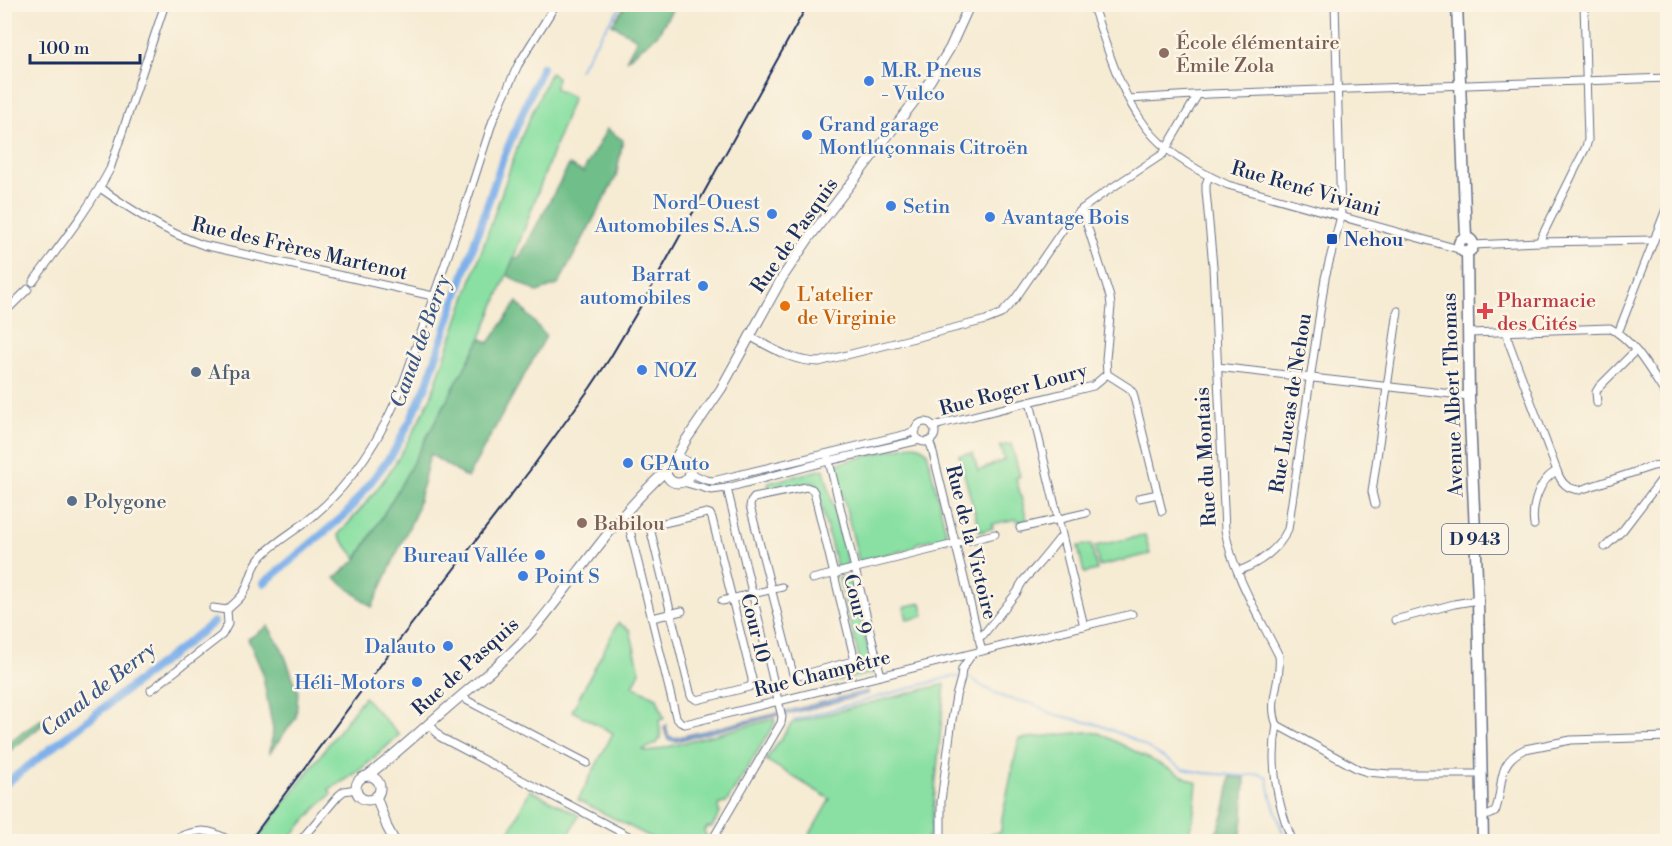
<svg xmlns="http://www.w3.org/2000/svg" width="1672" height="846" viewBox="0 0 1672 846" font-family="'Libre Bodoni',serif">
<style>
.green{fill:#8ae0a3;stroke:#528880;stroke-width:1.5}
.forest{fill:#6fbe89;stroke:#457674;stroke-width:1.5}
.water{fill:#7eb0ea;stroke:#4c70a4;stroke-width:1.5}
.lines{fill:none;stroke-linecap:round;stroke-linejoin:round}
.stream{stroke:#7eb0ea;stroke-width:2}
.canal{stroke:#7eb0ea;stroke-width:8}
.minor-casing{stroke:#687187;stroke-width:9}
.secondary-casing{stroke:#687187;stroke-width:11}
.primary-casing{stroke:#687187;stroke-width:13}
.minor{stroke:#fff;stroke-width:7}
.secondary{stroke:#fff;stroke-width:9}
.primary{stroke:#fff;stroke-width:10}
.rail{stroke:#1b2f5e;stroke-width:2}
.education-dot{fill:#8d6e63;stroke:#fcf5e5;stroke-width:2}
.shop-dot{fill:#3f7fe0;stroke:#fcf5e5;stroke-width:2}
.transit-dot{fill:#1a4fb4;stroke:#fcf5e5;stroke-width:2}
.food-dot{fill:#e8710a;stroke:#fcf5e5;stroke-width:2}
.health-dot{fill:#e0444e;stroke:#fcf5e5;stroke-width:2}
.service-dot{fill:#5c6f8a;stroke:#fcf5e5;stroke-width:2}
.labels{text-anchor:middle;stroke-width:5;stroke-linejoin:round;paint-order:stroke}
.shield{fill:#fcf5e5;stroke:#5e6a86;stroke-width:1.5}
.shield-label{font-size:18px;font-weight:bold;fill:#1b2f5e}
.education-label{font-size:20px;fill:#785e54;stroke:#fcf5e5;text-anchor:start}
.shop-label{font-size:20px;fill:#366cbe;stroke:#fcf5e5;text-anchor:start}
.street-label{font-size:20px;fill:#1b2f5e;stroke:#fcf5e5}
.transit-label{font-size:20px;fill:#164399;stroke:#fcf5e5;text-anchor:start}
.food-label{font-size:20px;fill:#c56008;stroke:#fcf5e5;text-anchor:start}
.health-label{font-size:20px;fill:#be3a42;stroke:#fcf5e5;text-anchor:start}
.service-label{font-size:20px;fill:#4e5e75;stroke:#fcf5e5;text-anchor:start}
.water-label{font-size:21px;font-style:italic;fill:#395688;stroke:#fcf5e5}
</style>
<rect width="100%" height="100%" fill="#fcf5e5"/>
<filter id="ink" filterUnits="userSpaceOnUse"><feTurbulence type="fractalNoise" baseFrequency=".0167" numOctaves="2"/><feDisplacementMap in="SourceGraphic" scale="12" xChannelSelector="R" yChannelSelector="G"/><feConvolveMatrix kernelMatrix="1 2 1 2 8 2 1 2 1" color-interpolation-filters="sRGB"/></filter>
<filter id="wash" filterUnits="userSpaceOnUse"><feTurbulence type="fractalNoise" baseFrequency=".008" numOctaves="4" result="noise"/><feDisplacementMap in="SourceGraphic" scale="24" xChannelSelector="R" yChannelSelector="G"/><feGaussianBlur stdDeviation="1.35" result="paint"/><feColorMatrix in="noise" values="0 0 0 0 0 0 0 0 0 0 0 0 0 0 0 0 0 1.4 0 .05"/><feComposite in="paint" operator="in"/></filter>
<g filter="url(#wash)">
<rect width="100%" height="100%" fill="#f6ebd3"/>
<g class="green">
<path d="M550,73l7,4 -2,12 18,8 -59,160 -33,81 -83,152 -41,69 -19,-24c13,-15 27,-30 39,-46 22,-28 38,-60 54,-92l89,-257z"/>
<polygon points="1011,444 1020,476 1016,478 1027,520 1017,522 1016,519 992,524 993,528 980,532 959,455 973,453 978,471 1004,460 1000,446"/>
<path d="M911,445c7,0 11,1 16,7l21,88 -9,2 -6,-3 -16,4 -4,5 -54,13 -24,-97z"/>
<polygon points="824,469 848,565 837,568 815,482 770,491 768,483"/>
<polygon points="1145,535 1150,554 1099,566 1095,546"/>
<polygon points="1091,544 1097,570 1084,573 1078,546"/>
<polygon points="850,576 874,673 828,683 826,674 861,666 839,578"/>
<polygon points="921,603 924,616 907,620 904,607"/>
<polygon points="618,623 630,630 640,672 633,686 657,698 664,719 659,720 661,738 655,744 643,750 648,752 774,719 775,723 726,803 720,804 718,808 720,813 712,827 707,827 704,831 707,837 704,841 658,841 578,800 613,733 572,711"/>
<polygon points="945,684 931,833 925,841 806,841 830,799 766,760 792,723"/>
<path d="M364,697l35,38c-24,22 -41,40 -70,54l2,5 -2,3 -10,8 -32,36h-31z"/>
<polygon points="1086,732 1099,733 1197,783 1193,820 1185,841 961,841 1001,832 1002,818 1019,739"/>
<polygon points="530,790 579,815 566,841 505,841"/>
</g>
<g class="forest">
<polygon points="626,5 675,5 658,34 626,60 637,39 612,24"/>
<polygon points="607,129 623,140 616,177 558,285 537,292 507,275 514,257 519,258 569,165 583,172"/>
<polygon points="517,302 546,336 467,478 430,454 416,512 372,607 335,578 357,559 398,490 481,338 489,343"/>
<polygon points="268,626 283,651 298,691 296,718 270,752 273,730 262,671 248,639"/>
<polygon points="43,718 42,725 5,755 5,745"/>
<path d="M1230,777l15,1 -2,40 -3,23h-29c13,-17 17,-43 19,-64z"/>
</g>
<g class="water">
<polygon points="867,691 868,694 784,715 784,712"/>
<polygon points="779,713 779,715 676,741 668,740 664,728 666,725 668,736 675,738"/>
</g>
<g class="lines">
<g class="stream">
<polyline points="579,70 603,31 623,4"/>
<polyline points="964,676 967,676 985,688 1006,698 1034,704 1053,714 1099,725 1133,739 1183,769 1204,773 1244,776 1259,774 1267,777 1271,797 1286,842"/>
<polyline points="794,720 950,677 959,677"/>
</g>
<g class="canal">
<polyline points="264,583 346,514 393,453 411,419 427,384 502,161 542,67"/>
<polyline points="4,785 214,622"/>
</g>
</g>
</g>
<g filter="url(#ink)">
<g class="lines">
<defs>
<g id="minor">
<path d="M1092,4c15,42 27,88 54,123 20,27 53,45 82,58l234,65"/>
<polyline points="1129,99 1209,94 1668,78"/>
<path d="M1209,176l-3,8v7l7,75 12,264c8,44 34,86 54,126 3,25 -12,45 -2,69l81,44 9,3 23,2h91"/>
<path d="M100,188c33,23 65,44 103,57l230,51"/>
<polyline points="1657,232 1668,239"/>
<polyline points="1539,242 1586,147 1588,140 1584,4"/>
<polyline points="1473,245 1539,242 1653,240"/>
<path d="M33,282c27,-37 56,-73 77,-113l55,-165"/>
<polyline points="4,313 28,289"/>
<path d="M1507,332l2,11 48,128c4,12 10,18 23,19l73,-24 15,-2"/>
<path d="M1469,333l141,-5c26,14 42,46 58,70"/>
<polyline points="1618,333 1668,204"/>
<path d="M749,336c25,13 41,25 70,26l167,-42 15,-6 14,-15 51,-74 16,-16 19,-14 62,-41 34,-58"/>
<polyline points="1217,367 1469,396"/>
<polyline points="1107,374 1129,388 1133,393 1162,511"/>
<polyline points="1030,402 1084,626"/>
<polyline points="1597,403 1596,392 1599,387 1635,351"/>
<circle cx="925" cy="432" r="10"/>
<polyline points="933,427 941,424 1093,386 1107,374 1106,359 1111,306 1110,297 1082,209"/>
<polyline points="929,441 932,449 982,651"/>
<polyline points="828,457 881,676"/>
<polyline points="690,473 706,480 713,481 907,434 916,430"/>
<polyline points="683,482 711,490 727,488 828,461 920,440"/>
<polygon points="806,487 812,489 814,492 854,657 853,661 798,676 793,674 750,506 751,502 754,498"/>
<polyline points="1139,498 1158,494"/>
<polyline points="1375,504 1372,492 1398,311"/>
<polygon points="707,513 710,514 712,518 752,679 752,684 749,687 697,700 691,696 651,532 651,528 655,525"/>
<path d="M1534,525c-3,-18 5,-46 23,-54"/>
<polyline points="1020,528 1086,513"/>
<polyline points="630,530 676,717 680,722 685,724 1132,614"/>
<polyline points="1605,547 1623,530 1668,471"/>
<path d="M1238,571c21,-7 41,-22 50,-42l37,-251 16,-62 -6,-212"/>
<polyline points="812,579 995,534"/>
<polyline points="722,601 782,587"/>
<path d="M213,608l14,2c5,-5 12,-10 16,-16 8,-12 8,-27 18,-37 13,-15 36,-27 51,-40 43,-36 72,-84 92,-136l62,-177 27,-84 25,-55 38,-61"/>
<polyline points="652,618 682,611"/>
<polyline points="1395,620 1454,604 1478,600"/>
<path d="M978,637l5,-2 35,-44c3,-11 11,-16 18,-24 8,-9 15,-18 23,-28l3,-1"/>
<polyline points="151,690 222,635 228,624 227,610"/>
<polyline points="462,695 468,701 587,763"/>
<polyline points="429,723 440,737 640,842"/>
<path d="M1277,725c-8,41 0,79 16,117"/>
<path d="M1482,816l7,-1 6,-3c10,-25 -1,-49 30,-63l46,-9 97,-3"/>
<path d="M169,842c23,-13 40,-16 62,0"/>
<polyline points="299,842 339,795 344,791 356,789"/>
<polyline points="711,842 781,723 782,717 727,488"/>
<polyline points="941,842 941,801 952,720 956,696 961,678 962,669 972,654"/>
</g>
<g id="secondary">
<circle cx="678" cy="471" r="12"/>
<polyline points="674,461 686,440 721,389 782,278 809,238 930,81 950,48 970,4"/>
<path d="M367,776c28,-21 53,-45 80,-68 29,-25 59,-48 85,-77 45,-53 82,-114 135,-161"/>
<circle cx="368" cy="788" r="12"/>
<polyline points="376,796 387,827 395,842"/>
</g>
<g id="primary">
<polyline points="1457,4 1466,238"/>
<circle cx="1466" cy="245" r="7"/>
<polyline points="1467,252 1469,396 1478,600 1483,842"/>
</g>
</defs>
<use href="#minor" class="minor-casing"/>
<use href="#secondary" class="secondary-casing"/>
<use href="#primary" class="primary-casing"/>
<use href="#minor" class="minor"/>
<use href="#secondary" class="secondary"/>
<use href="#primary" class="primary"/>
<polyline class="rail" points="249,842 397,643 531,469 590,388 610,358 649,292 808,4"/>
</g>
</g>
<g class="education-dot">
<circle cx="1164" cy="53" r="6"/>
<circle cx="582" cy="523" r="6"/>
</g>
<g class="shop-dot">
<circle cx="869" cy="81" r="6"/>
<circle cx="807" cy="135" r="6"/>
<circle cx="891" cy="206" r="6"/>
<circle cx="772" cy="214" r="6"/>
<circle cx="990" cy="217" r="6"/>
<circle cx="703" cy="286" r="6"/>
<circle cx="642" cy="370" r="6"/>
<circle cx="628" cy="463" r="6"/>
<circle cx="540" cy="555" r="6"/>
<circle cx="523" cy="576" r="6"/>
<circle cx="448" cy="646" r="6"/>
<circle cx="417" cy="682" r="6"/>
</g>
<rect class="transit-dot" x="1326" y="233" width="12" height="12" rx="3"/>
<circle class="food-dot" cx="785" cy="306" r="6"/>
<path class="health-dot" d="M1482 302h6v6h6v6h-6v6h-6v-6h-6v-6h6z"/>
<g class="service-dot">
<circle cx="196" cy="372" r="6"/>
<circle cx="72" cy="501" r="6"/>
</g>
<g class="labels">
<rect class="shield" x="1442" y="524" width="66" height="30" rx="4.5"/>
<g class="shield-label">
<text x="1475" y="545">D 943</text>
</g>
<g class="education-label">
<text x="1176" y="49">École élémentaire<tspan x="1176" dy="23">Émile Zola</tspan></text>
<text x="594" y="530">Babilou</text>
</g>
<g class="shop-label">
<text x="881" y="77">M.R. Pneus<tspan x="881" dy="23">- Vulco</tspan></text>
<text x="819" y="131">Grand garage<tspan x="819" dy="23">Montluçonnais Citroën</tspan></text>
<text x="760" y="209" text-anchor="end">Nord-Ouest<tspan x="760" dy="23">Automobiles S.A.S</tspan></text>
<text x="903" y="213">Setin</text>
<text x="1002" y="224">Avantage Bois</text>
<text x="691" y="281" text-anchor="end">Barrat<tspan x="691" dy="23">automobiles</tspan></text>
<text x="654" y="377">NOZ</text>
<text x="640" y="470">GPAuto</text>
<text x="528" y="562" text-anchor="end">Bureau Vallée</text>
<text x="535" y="583">Point S</text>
<text x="436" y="653" text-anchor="end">Dalauto</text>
<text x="405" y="689" text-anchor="end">Héli-Motors</text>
</g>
<g class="street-label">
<text transform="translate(1306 188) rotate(16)" y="7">Rue René Viviani</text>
<text transform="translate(794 235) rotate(-55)" y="7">Rue de Pasquis</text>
<text transform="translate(300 248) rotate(13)" y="7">Rue des Frères Martenot</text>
<text transform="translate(1013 389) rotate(-15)" y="7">Rue Roger Loury</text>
<text transform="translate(1452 395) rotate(-92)" y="7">Avenue Albert Thomas</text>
<text transform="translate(1290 403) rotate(-81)" y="7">Rue Lucas de Nehou</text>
<text transform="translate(1205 457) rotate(-93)" y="7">Rue du Montais</text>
<text transform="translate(972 542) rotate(76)" y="7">Rue de la Victoire</text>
<text transform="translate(858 604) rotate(76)" y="7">Cour 9</text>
<text transform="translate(756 628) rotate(76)" y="7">Cour 10</text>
<text transform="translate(465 666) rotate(-42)" y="7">Rue de Pasquis</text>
<text transform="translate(822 673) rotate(-14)" y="7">Rue Champêtre</text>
</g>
<g class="transit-label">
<text x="1344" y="246">Nehou</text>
</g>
<g class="food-label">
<text x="797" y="301">L'atelier<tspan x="797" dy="23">de Virginie</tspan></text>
</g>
<g class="health-label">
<text x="1497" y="307">Pharmacie<tspan x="1497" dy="23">des Cités</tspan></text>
</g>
<g class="service-label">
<text x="208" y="379">Afpa</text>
<text x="84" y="508">Polygone</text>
</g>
<g class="water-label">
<text transform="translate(420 341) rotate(-70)" y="7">Canal de Berry</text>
<text transform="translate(98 689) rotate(-38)" y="7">Canal de Berry</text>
</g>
</g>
<rect width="1672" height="846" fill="none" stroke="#fcf5e5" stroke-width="24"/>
<path d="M30 54v9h110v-9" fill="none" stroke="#1b2f5e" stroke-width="3"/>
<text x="39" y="54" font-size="18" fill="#1b2f5e" stroke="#fcf5e5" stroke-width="4.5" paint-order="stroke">100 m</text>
</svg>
